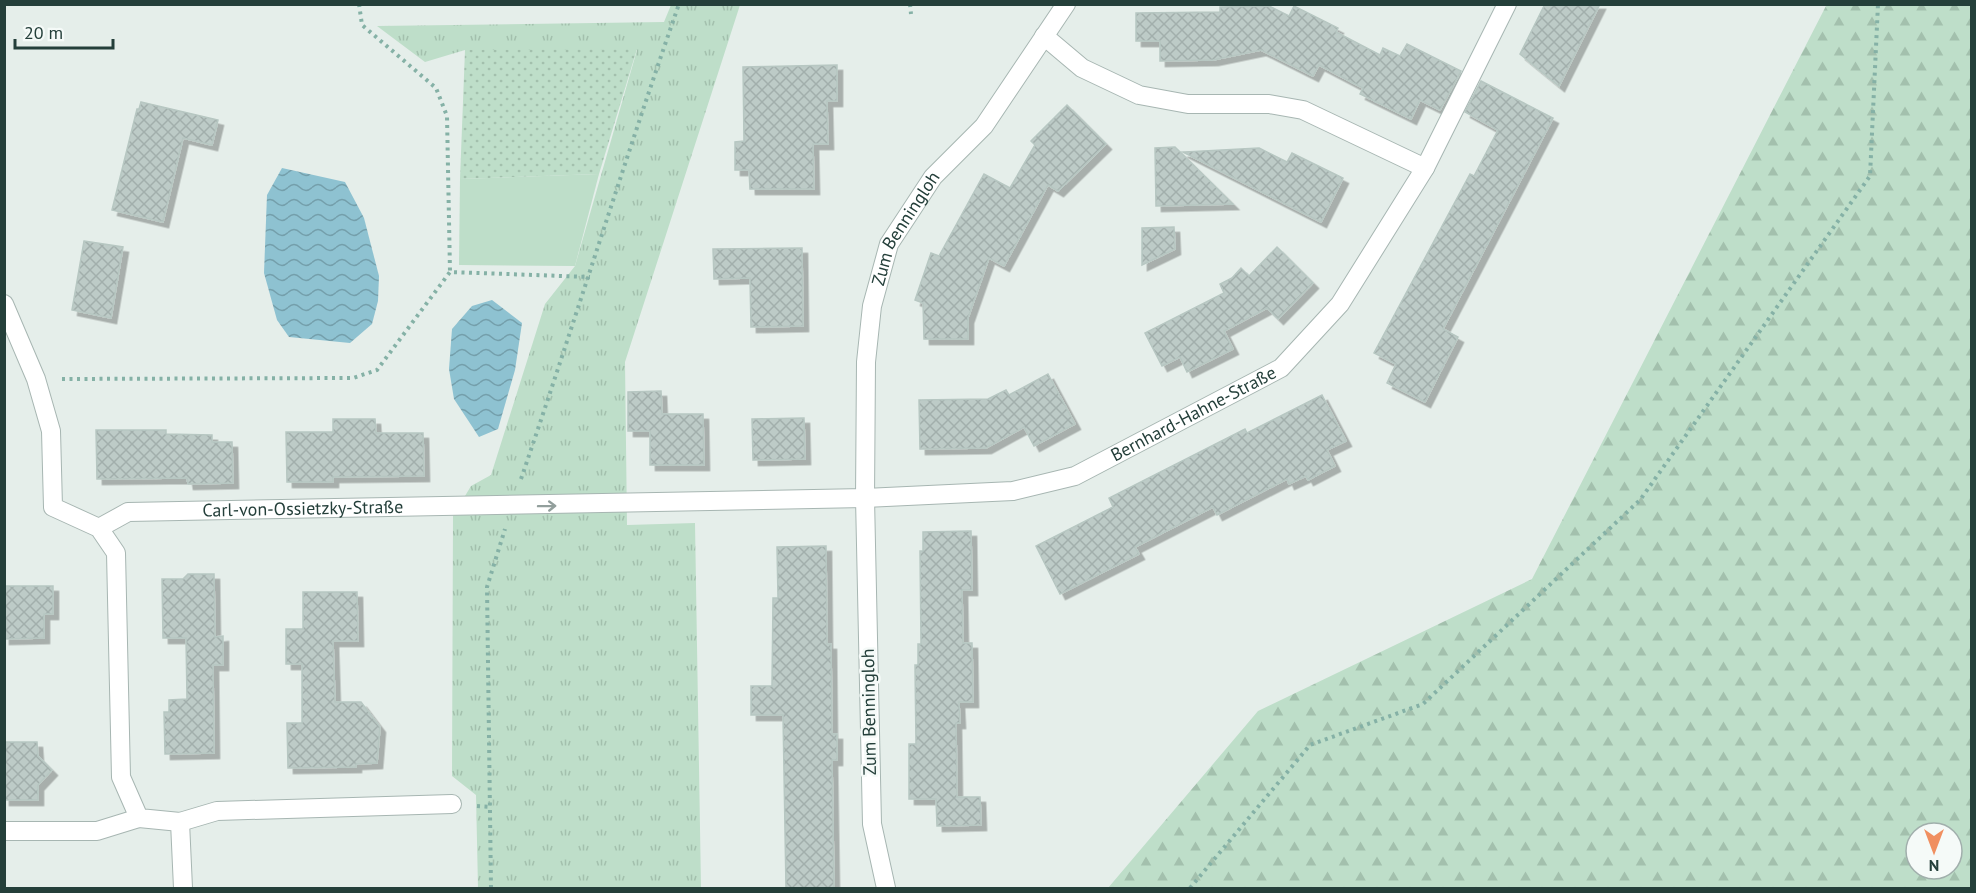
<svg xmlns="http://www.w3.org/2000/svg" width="1976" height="893" viewBox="0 0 1976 893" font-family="'PT Sans',sans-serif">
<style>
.grass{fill:url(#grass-tufts)}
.forest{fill:url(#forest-firs);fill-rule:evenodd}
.park{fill:url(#park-dots)}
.pitch{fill:#bedec9}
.water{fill:url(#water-waves)}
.building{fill:url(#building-cross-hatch);stroke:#b7c7c2;stroke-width:1.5;filter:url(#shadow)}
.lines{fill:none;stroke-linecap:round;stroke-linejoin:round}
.minor-casing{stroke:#a7b6b2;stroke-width:20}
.path{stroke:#85b1a6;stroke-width:4;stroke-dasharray:3 4.5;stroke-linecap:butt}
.minor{stroke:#fff;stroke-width:18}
.oneway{stroke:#929f9c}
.labels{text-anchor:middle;stroke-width:5;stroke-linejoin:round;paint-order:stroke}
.street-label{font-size:18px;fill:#243f3a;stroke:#f5faf8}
</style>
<defs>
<pattern id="grass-tufts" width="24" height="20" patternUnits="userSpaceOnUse" patternTransform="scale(1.5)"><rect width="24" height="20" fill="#bedec9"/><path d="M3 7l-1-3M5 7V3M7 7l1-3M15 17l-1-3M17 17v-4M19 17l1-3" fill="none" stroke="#a3c0ad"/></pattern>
<pattern id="forest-firs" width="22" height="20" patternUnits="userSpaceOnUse" patternTransform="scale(1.5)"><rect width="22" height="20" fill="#bedec9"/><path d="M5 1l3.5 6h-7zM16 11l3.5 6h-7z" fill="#a3c0ad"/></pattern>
<pattern id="park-dots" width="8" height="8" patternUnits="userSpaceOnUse" patternTransform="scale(1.5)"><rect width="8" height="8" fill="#bedec9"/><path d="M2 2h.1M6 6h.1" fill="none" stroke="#a3c0ad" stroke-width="1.8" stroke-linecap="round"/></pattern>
<pattern id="water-waves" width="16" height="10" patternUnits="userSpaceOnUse" patternTransform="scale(1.5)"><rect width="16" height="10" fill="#8ec2d1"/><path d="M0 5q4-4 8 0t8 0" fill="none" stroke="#749fab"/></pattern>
<pattern id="building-cross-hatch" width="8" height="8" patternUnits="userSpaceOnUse" patternTransform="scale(1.5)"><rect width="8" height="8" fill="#bdcbc7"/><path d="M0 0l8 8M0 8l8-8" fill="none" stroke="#a2afac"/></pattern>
<filter id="shadow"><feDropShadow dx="5.5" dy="5.5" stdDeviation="0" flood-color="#0004"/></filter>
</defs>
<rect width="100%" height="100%" fill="#e5eeea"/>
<polygon class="grass" points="671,5 740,5 625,362 627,525 695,523 701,888 478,888 476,795 452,776 453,516 471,486 491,475 545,304 575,266 637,50 465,50 425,62 377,26 664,22"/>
<path class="forest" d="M1827,4l144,1v883h-863l150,-177 274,-132zM1916,833h36v36h-36z"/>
<polygon class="park" points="637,49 599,174 460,179 465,50"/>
<polygon class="pitch" points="599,174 575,266 459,265 460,179"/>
<g class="water">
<polygon points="282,168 345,182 364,218 379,276 378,301 372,324 350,343 289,337 277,320 264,273 267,195"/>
<polygon points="492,300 522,323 515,370 498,429 479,437 454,399 449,369 452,329 472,306"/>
</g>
<g class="building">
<polygon points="1545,4 1600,4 1559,86 1520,54"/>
<polygon points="1269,6 1289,16 1294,6 1338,28 1336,32 1380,55 1383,48 1400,56 1407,44 1461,71 1440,110 1420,100 1411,119 1360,94 1363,88 1319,65 1313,76 1261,50 1213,60 1160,61 1160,41 1136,41 1136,13 1220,12 1220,7"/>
<polygon points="837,65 837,101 827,101 828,144 813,144 814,189 750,189 749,170 735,170 735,142 744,141 743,67"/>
<polygon points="1481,81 1553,118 1443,329 1458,337 1425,402 1387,383 1396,364 1374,353 1470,174 1474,176 1498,130 1465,112"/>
<polygon points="141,102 218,120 212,145 183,138 163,222 112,210 137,109 139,109"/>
<polygon points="1067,105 1106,144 1058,191 1048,185 1004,266 989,258 968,318 968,339 924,339 923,303 915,300 931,253 939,256 984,174 1010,188 1035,145 1031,141"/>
<polygon points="1175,147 1233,204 1156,206 1155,148"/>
<polygon points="1259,148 1287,162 1292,153 1343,178 1321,222 1183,152"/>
<polygon points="1174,227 1175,249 1142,265 1142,228"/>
<polygon points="84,241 123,247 111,318 72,310"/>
<polygon points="1277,247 1313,283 1278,319 1267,308 1224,331 1233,349 1187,372 1180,357 1162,366 1145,333 1224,293 1220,284 1232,278 1241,268 1249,276"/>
<polygon points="802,248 803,326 751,327 750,278 714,279 713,249"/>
<polygon points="1048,374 1075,424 1034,446 1024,427 986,448 920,449 919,400 988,399 1006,390 1009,395"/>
<polygon points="661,391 662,414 703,414 704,465 650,465 650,431 628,431 628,392"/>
<polygon points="1322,395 1346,441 1327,450 1335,466 1308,480 1306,476 1289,484 1287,479 1217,515 1213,507 1135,547 1139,554 1060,594 1036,546 1113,507 1109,498 1245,429 1247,433"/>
<polygon points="804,418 805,459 753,460 752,419"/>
<polygon points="333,419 375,419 376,433 423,433 424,476 333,477 333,482 287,482 286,432 333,432"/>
<polygon points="96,430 166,430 166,434 212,435 212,442 232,442 233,483 188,484 187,478 97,479"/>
<polygon points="971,531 972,590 962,590 963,643 972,643 973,702 959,702 960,723 956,723 957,797 980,797 981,825 937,826 936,799 909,799 909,744 916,744 915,665 918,665 918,644 921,644 920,551 923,551 923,532"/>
<polygon points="826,546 827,644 831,644 832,734 837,734 837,760 832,760 834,888 786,888 783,715 751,715 751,686 772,686 773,598 778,598 777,547"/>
<polygon points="188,574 214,574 215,637 223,636 223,665 213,665 214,753 165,754 164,712 169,712 169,700 187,699 186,638 163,638 162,579 183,579"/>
<polygon points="4,586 53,586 53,614 44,614 44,638 4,639"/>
<polygon points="303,592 357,592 358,641 333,641 335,702 361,702 380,727 377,763 356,764 356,767 288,768 287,723 302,723 302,664 286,664 286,629 303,629"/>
<polygon points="4,742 37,742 38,756 52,770 38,785 38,800 4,800"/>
</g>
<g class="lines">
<defs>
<g id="minor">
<polyline points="1044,36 1082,68 1139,95 1188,104 1269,104 1303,110 1425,168"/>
<polyline points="4,304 36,379 51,431 53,507 99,528 116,553 121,777 139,818 180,822 183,888"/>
<path id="s1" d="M99,528l29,-16 737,-14 148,-7 62,-15 206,-108 59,-64 85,-136 82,-164"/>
<polyline points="180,822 217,811 452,804"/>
<polyline points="4,831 97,831 139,818"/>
<path id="s2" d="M886,888l-14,-64 -7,-326 1,-136 6,-56 17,-62 44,-67 51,-51 82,-122"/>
</g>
</defs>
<use href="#minor" class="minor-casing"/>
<g class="path">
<polyline points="359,4 362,25 436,88 447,116 450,272"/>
<polyline points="910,4 911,14"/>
<polyline points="62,379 353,378 377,370 450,272 590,277"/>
<path d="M521,479c54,-158 103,-317 158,-475"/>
<polyline points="477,806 492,807"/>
<polyline points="491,888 487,587 505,529"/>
<polyline points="1190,888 1310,745 1423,704 1640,500 1870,176 1878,4"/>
</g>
<use href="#minor" class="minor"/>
</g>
<defs><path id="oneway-shaft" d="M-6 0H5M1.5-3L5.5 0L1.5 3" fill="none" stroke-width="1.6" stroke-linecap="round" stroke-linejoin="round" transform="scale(1.5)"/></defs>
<use class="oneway" href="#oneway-shaft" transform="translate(547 506) rotate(-1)"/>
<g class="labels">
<g class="street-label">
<text dy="6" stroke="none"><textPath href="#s2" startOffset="669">Zum Benningloh</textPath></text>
<text dy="6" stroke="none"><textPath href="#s1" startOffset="1116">Bernhard-Hahne-Straße</textPath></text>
<text dy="6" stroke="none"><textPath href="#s1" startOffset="208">Carl-von-Ossietzky-Straße</textPath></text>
<text transform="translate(869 712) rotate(-91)" y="6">Zum Benningloh</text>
</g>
</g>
<rect width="1976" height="893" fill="none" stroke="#243f3a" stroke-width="12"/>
<g transform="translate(1934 851) rotate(180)"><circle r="28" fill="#f5faf8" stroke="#a1afac" stroke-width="1.5"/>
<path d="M0-4.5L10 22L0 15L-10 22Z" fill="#f08f60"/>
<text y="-9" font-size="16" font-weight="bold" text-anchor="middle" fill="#243f3a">N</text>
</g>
<path d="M15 39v9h98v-9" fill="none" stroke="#243f3a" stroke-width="3"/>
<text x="24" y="39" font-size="18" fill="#243f3a" stroke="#f5faf8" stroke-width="4.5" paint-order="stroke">20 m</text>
</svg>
